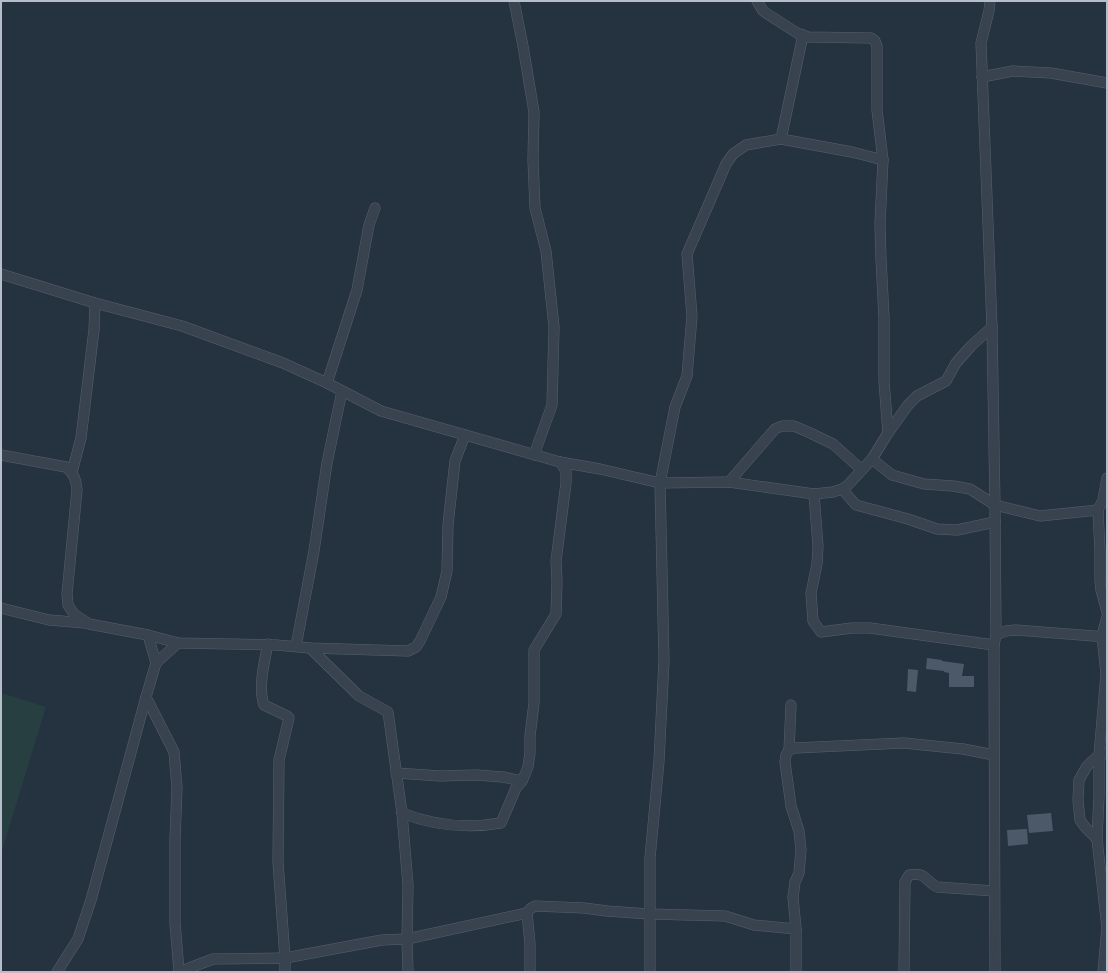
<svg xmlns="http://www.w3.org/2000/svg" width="1108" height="973" viewBox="0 0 1108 973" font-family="Cabin,sans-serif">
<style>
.green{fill:#273f41}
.building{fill:#4b5969}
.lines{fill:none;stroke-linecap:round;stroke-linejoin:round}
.street-casing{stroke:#57616d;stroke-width:11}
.street{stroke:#394350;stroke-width:10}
</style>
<rect width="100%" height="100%" fill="#253240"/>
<polygon class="green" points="1,693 46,707 1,854"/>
<g class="building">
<polygon points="927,658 942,660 942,661 964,664 962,676 974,676 974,687 949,687 949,673 944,672 944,671 926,669"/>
<polygon points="908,669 918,670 916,692 907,691"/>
<polygon points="1051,813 1053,831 1029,833 1027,815"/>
<polygon points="1027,829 1028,844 1008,846 1007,830"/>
</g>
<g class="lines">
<defs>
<g id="street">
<polyline points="514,1 523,46 534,112 533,160 535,208 546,251 554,327 552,405 534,455"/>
<polyline points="757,1 763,11 797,33 808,37 871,38 875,41 877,46 877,110 883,160 880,224 881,259 884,318 884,381 888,433"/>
<polyline points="982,77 1013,71 1051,73 1107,83"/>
<polyline points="781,139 803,35"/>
<polyline points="1,274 95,303 182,326 283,363 327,383 381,411 560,462 600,469 660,483 729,482 814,494 833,492 842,489 848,485 872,459 888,433 908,405 917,396 946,381 956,363 971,346 992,327"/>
<polyline points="327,383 357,290 369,225 375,208"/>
<path d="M1,455l65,12c8,6 10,13 11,23l-10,104 1,11 6,9 15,10 59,11 30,8 98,2 34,3 98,3 8,-4 4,-6 21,-44 6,-26 1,-46 7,-64 10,-26"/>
<polyline points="872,459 892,475 924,484 953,486 970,489 995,505 992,327 981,43 989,11 990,1"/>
<polyline points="72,472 81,438 94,330 95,303"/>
<polyline points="1107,478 1103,500 1098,510 1100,552 1100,581 1101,590 1107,612"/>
<polyline points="729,482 775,429 782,426 794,426 808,432 833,444 862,470"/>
<polyline points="842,489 856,505 908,519 937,529 957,530 995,522"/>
<polyline points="814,494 818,546 817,564 811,593 813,621 821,632 852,628 870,628 994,645"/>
<polyline points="1,608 49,620 85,623"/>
<polyline points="148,635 156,663"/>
<polyline points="996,635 1006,631 1015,630 1107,637"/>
<path d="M268,644c-4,18 -10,45 -4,61l23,11 2,2 -10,42 -1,102 7,96 97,-18 25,-1 1,33"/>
<polyline points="296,646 314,551 327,463 342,391"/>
<polyline points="310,648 359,696 388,712 402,813 408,885 407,939 527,913"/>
<polyline points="146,697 174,752 177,788 175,839 175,923 179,971"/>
<polyline points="789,750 791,705"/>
<polyline points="396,773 440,776 476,775 503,777 522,781 523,779 528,767 530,753 530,736 534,703 534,650 556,614 557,581 556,561 566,483 566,471 560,462"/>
<path d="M402,813c33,13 64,16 99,10l15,-35 6,-7"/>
<polyline points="1097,839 1085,827 1080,820 1078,800 1079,780 1087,766 1099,755 1107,753"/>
<polyline points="57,972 78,939 91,900 146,697 156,663 178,643"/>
<polyline points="179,972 213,959 285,958 285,972"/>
<polyline points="530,972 530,944 527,913 530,909 535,906 584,908 607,911 649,914 725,916 754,925 796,929"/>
<polyline points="650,972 650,858 659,761 664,661 660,483 675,407 687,376 692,316 687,254 726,164 733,154 746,145 781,139 852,152 883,160"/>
<polyline points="796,972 796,929 793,897 795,882 799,873 801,850 799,831 791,806 785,762 786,755 789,750 795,748 904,743 963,749 994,755"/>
<path d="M904,972l1,-90 4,-7c18,-3 15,5 28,12l57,4"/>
<polyline points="995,972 994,645 996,635 995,505 1040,516 1098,510"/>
<polyline points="1103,972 1107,928 1097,839 1099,796 1099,755 1106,674 1102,636 1107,617"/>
</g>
</defs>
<use href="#street" class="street-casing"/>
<use href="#street" class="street"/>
</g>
<rect width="1108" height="973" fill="none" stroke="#b6beca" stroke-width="4"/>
</svg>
